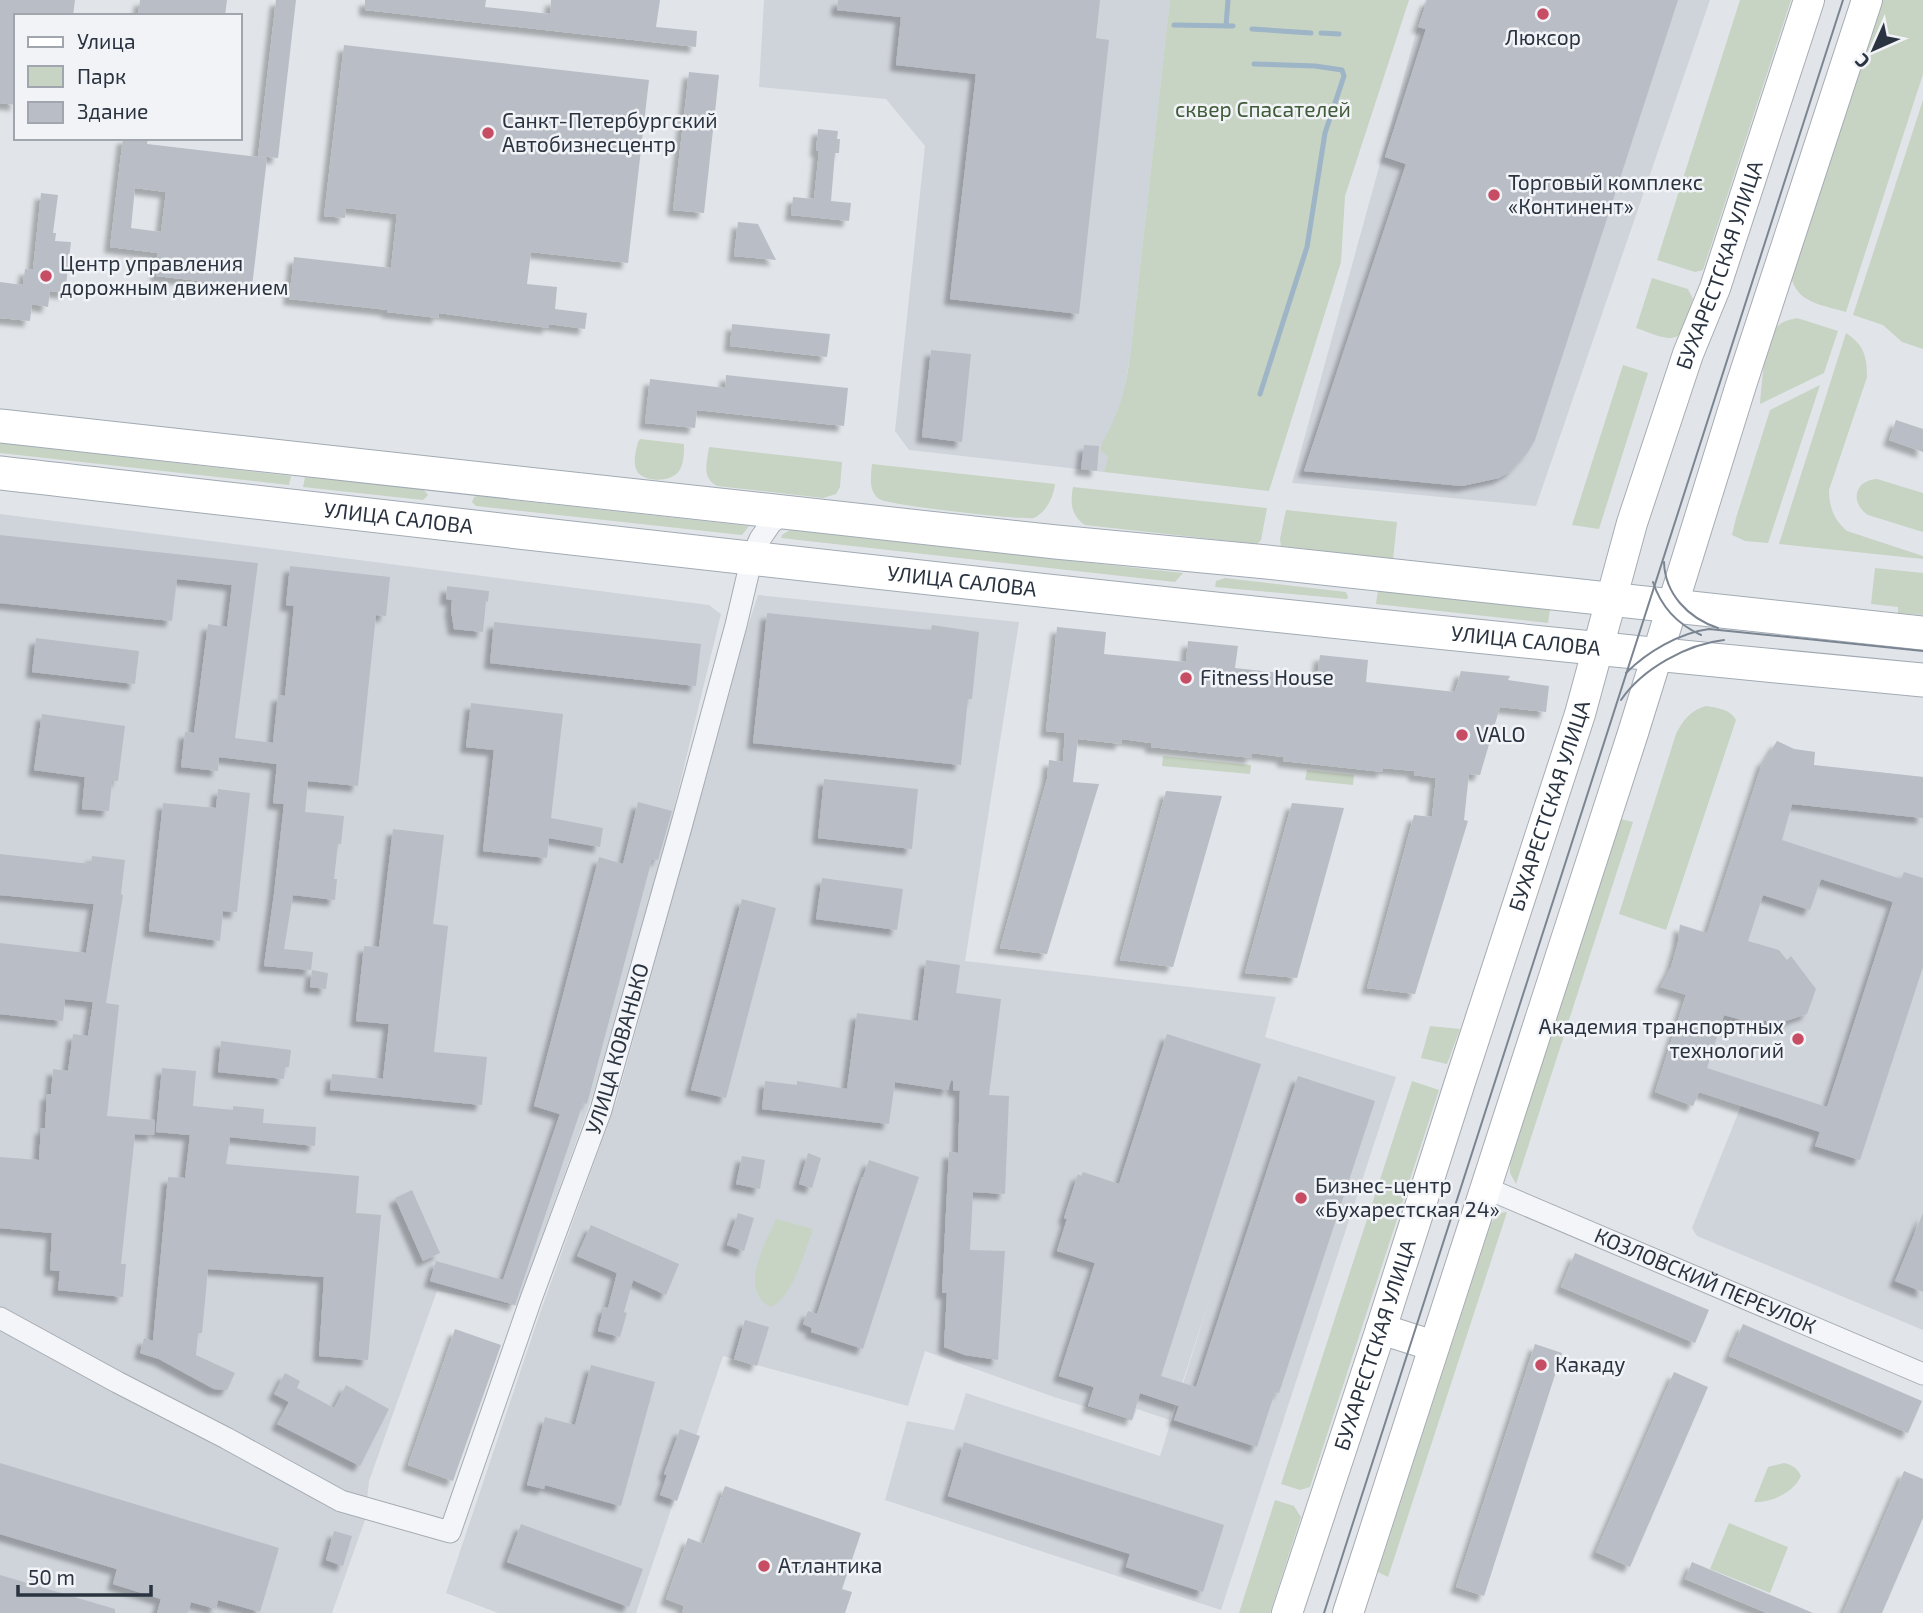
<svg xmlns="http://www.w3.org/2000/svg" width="1923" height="1613" viewBox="0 0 1923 1613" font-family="'Exo 2',sans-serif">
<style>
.built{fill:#cfd4db}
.green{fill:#c7d3c3}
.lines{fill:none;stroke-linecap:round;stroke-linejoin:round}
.stream{stroke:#9eb4c7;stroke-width:5}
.building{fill:#b9bec6;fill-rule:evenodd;filter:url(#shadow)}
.street-casing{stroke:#a6acb3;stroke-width:23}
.secondary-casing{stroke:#a6acb3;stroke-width:32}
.primary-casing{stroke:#a1aab4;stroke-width:35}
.street{stroke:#f4f5f8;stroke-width:21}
.secondary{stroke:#fff;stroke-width:30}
.primary{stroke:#fff;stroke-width:33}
.tram{stroke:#7b8592;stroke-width:2}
.poi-dot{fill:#c74d64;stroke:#f1f3f7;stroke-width:2.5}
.labels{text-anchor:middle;stroke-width:5;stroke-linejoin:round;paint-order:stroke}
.poi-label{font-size:21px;fill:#2a3340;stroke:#f1f3f7;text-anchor:start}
.park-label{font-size:21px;fill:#405b38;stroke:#f1f3f7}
.street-label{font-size:21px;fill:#2a3340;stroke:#f1f3f7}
</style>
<defs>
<filter id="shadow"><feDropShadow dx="-6" dy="6" stdDeviation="2" flood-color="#0004"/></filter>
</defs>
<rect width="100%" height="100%" fill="#e1e5e9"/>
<g class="built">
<polygon points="764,0 1170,0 1130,357 1119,420 1104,472 909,450 895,431 925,146 886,99 759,87"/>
<polygon points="1425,0 1710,0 1536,506 1292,483"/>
<polygon points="0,514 709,605 721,614 661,862 594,1092 517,1306 437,1291 369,1481 365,1520 332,1613 0,1613"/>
<polygon points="758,595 1019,622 965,961 1276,997 1265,1037 1396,1077 1221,1610 885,1500 907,1421 954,1430 966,1393 1160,1456 1211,1295 1170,1420 1137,1409 1132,1421 1054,1397 925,1351 908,1406 723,1356 636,1613 498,1613 446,1593 540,1313 617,1099 743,641"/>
<polygon points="1777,741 1794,749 1815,752 1813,765 1923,777 1923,1330 1697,1236 1692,1228 1741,1106 1699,1092 1693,1106 1655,1092 1686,996 1659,987 1671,967 1678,942 1680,924 1707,933 1763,760 1766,759"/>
</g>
<g class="green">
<path d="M1170,0h239l-64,196 -4,66 -72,229 -165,-19 4,-15 -8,-7c3,-11 10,-20 14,-31 9,-19 13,-41 16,-62z"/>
<polygon points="1740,0 1791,0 1703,270 1695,272 1657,260"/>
<path d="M1878,0h45v74l-77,238c-23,-7 -50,-9 -55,-36z"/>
<polygon points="1923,100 1923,349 1902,342 1883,325 1853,315"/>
<path d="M1652,278l36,11 5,10 -12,35c-12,10 -31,-2 -45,-6z"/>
<path d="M1797,318l41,13 -14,42 -64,31c2,-20 4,-62 17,-77 5,-6 12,-7 20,-9z"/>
<path d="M1846,333c18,12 21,23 21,44l-38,113c0,17 5,30 18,41l76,25v3l-144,-15z"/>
<polygon points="1623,365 1648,373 1599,529 1572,525"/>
<polygon points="1820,385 1768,543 1745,541 1732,535 1736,518 1770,410"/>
<path d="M640,439l44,5c0,9 0,20 -5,27 -8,12 -38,12 -43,-2 -3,-8 0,-19 2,-27z"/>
<polygon points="0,443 291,476 289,485 0,453"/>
<path d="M709,447l133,15 -2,25 -4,7 -13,4 -106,-12c-16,-9 -10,-23 -8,-39z"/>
<path d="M872,464l183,20c-2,14 -8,27 -21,34 -15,2 -147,-13 -155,-19 -11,-8 -8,-23 -7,-35z"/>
<polygon points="305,477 423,489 428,495 423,500 303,487"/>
<path d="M1877,479l46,14v39l-55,-17c-19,-13 -13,-35 9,-36z"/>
<path d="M1073,487l194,21 -6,32 -4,4 -172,-19c-14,-9 -15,-23 -12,-38z"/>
<polygon points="477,496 749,526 742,535 476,506 472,502 474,497"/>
<polygon points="1286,510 1397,522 1393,559 1281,546 1280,539"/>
<polygon points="790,530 1183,573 1175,582 781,538 782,535"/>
<polygon points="1875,568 1923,573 1923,615 1898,613 1898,607 1871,604"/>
<polygon points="1225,578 1346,592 1348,597 1347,599 1215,587 1216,581"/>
<polygon points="1378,590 1550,609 1548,623 1376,604"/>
<path d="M1706,706c12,2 24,3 30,14l-70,210 -47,-16 57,-180c7,-14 15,-24 30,-28z"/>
<polygon points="1163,756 1251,765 1250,774 1162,766"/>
<polygon points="1307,770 1354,775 1353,785 1305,780"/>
<polygon points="1621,819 1633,822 1516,1184 1510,1173 1510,1163"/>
<polygon points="1430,1026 1460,1029 1447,1064 1421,1058"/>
<polygon points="1412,1081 1439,1090 1310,1487 1300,1490 1281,1484"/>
<polygon points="1507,1212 1388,1577 1378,1572 1491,1223 1499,1213"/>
<path d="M776,1219l37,10c-7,19 -22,73 -43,78 -32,-19 -4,-64 6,-88z"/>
<path d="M1784,1463c9,2 13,5 17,13 -8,17 -30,27 -47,26l14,-35z"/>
<polygon points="1275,1500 1294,1506 1301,1517 1270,1613 1239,1613"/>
<polygon points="1729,1523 1788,1547 1770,1593 1710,1569"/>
</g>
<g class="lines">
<g class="stream">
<polyline points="1174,25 1233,26"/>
<polyline points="1226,26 1228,0"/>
<polyline points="1252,29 1311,33"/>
<polyline points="1321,33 1339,34"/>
<polyline points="1254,64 1315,66 1342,70 1344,76 1325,133 1307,247 1260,394"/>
</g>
</g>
<g class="building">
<polygon points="0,0 75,0 73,16 16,16 16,105 0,103"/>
<polygon points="140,0 227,0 225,16 138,16"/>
<polygon points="276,0 296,0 278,158 258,156"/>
<polygon points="365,0 486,0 485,7 550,14 551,0 660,0 656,27 697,31 696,47 365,10"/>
<polygon points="838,0 1100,0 1096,38 1109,40 1079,314 950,299 976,74 896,65 901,17 837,10"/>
<polygon points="1427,0 1678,0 1535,440 1528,452 1511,471 1499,478 1462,486 1304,471 1406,164 1385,157 1426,29 1418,27"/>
<polygon points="344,45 649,80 628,263 531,252 527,284 557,287 555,309 587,313 585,329 549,324 548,328 439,313 438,318 387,312 388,310 289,299 294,257 391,268 397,214 346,208 345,218 324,216"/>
<polygon points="689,72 719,75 704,213 673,210"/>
<polygon points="818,129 838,131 837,139 840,139 839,153 835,153 831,201 851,203 849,221 791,215 793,197 814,199 819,151 816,151"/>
<path d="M123,138h25l-1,6 120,14 -15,129 -96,-11 2,-23 -48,-6zM135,188l31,4 -5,40 -30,-4z"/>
<polygon points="41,193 58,195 53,233 56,233 55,241 71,242 65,293 50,291 48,307 32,304 30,321 0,318 0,282 23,285 25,269 33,270"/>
<polygon points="738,222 758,224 776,260 734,256"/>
<polygon points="732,324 830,334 827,357 730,346"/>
<polygon points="931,350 971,354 962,442 922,437"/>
<polygon points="726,375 848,388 844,426 697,410 695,428 645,423 650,379 725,388"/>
<polygon points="1896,420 1923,429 1923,452 1889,440"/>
<polygon points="1084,445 1099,446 1097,471 1081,469"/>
<polygon points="0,535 258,563 235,738 273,743 278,695 285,696 294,606 286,605 290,566 390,577 386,616 376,615 358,786 308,781 305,812 344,816 341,844 338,844 334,879 337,879 335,900 293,895 284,949 313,952 311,970 264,966 274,894 284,804 273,803 277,764 219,757 218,771 181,767 185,732 194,733 208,624 227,627 232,585 177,579 172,621 0,603"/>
<polygon points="447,586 489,591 488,602 486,601 483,632 454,629 451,610 452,600 446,599"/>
<polygon points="767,613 931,630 932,625 979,632 972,699 968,699 961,765 753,743"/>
<polygon points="494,622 701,644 696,686 490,663"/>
<polygon points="1057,627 1106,632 1104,654 1186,662 1188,641 1238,646 1235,668 1317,677 1320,655 1368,660 1366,682 1455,692 1461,671 1510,676 1508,680 1549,686 1546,712 1500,707 1480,775 1469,774 1464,820 1468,821 1415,994 1367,988 1414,815 1432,817 1436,778 1414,775 1414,771 1383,768 1383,772 1283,761 1283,757 1252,753 1252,758 1151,747 1151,743 1122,739 1121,744 1078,739 1073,782 1099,784 1047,954 1000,948 1047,779 1049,760 1063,762 1065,733 1046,731"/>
<polygon points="36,638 139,651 135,684 32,672"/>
<polygon points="471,703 563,714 551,818 603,828 600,847 549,838 547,858 483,851 494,750 466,747"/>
<polygon points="42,714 125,726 118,781 112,781 109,811 82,809 85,777 34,770"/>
<path d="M1777,741l17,8 21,3 -1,13 109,12v41l-131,-14 -10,36 119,39 3,-7 19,6v89l-63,193 -45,-14 5,-14 -121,-40 -6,14 -38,-14 31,-97 -26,-8 11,-20 7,-25 2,-17 27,8 56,-173 3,-1zM1821,879l72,23 -66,205 -120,-39 17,-53 32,9 10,-4 2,7 39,-13 9,-25 -25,-33 -4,4 -8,-10 -31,-9 15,-46 47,15z"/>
<polygon points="824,779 918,789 912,849 818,838"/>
<polygon points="218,789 250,793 237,912 223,911 220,941 149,931 163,803 216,808"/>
<polygon points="1166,791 1222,796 1173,967 1120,960"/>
<polygon points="638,802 672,811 658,860 652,859 587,1104 583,1103 515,1305 430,1281 436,1261 503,1280 560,1114 534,1106 599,857 623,864"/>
<polygon points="1292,803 1344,808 1297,978 1245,973"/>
<polygon points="393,829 444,835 433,924 448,926 434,1052 487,1057 482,1105 330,1090 332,1074 383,1079 389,1024 356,1021 364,946 379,947"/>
<polygon points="0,854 91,864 92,856 125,860 121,894 123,895 106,1003 119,1005 107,1116 155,1120 154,1135 135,1134 121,1264 126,1264 123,1297 58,1290 60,1271 50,1270 52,1233 0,1228 0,1157 39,1160 41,1128 45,1128 47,1094 51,1094 53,1069 68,1071 73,1034 88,1036 93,1002 65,999 63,1021 0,1014 0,943 86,953 94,904 0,895"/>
<polygon points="822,878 903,889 897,930 816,919"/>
<polygon points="742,899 776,908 726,1098 691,1090"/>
<polygon points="926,960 960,965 956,993 1001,999 989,1095 1009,1096 1005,1194 973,1192 970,1250 1005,1251 998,1360 965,1355 944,1347 947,1293 942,1293 949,1152 958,1153 960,1091 953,1090 953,1081 951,1080 948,1090 895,1082 889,1124 762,1109 765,1081 797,1085 797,1081 847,1089 857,1013 918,1021"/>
<polygon points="312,970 328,973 326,989 310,987"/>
<polygon points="1167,1034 1261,1064 1161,1376 1196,1387 1298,1076 1375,1101 1279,1393 1275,1392 1257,1447 1174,1420 1179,1406 1140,1393 1132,1420 1088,1406 1094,1387 1059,1376 1095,1263 1057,1251 1067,1219 1064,1218 1078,1174 1081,1176 1083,1172 1119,1184"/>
<polygon points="221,1041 291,1050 289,1067 285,1067 284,1079 218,1072"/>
<polygon points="162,1068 196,1071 193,1106 233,1110 233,1106 264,1109 263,1123 316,1127 315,1146 230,1137 226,1164 359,1176 356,1213 381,1215 368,1360 319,1356 324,1277 208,1269 202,1333 198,1333 196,1355 235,1373 227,1390 214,1389 159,1359 140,1353 144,1338 153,1341 168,1177 185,1178 190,1135 156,1132"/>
<polygon points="808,1153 821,1158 812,1188 799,1184"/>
<polygon points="742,1156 765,1160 760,1189 736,1184"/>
<polygon points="869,1160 919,1177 863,1349 811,1332 812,1328 803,1324 808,1311 817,1314 862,1177 863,1177"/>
<polygon points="412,1190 440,1253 423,1261 395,1198"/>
<polygon points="738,1213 754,1218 744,1251 727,1245"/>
<polygon points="1923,1213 1923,1292 1895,1281"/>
<polygon points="591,1225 679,1264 666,1295 633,1280 624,1312 627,1313 620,1337 598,1331 604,1307 608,1308 617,1273 577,1256"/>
<polygon points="1575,1253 1709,1310 1695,1343 1561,1287"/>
<polygon points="745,1320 769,1327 757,1366 734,1359"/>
<polygon points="1743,1324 1922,1401 1908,1433 1729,1356"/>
<polygon points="455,1329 501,1345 453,1481 408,1465"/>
<polygon points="1535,1344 1562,1353 1484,1596 1456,1587"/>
<polygon points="591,1365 655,1382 621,1506 545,1485 544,1489 527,1485 545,1417 575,1425"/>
<polygon points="1674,1372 1708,1387 1630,1567 1596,1552"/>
<polygon points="285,1373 300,1381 297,1388 334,1408 346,1385 389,1409 360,1466 277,1424 289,1402 274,1394"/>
<polygon points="680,1429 700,1436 677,1501 660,1495 667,1475 664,1474"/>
<polygon points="964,1442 1224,1525 1203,1592 1126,1567 1130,1554 948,1496"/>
<polygon points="0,1463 279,1548 260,1612 218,1600 216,1609 191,1602 188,1613 157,1613 161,1599 113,1584 117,1569 0,1534"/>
<polygon points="1904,1471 1923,1479 1923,1518 1882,1613 1843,1613"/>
<polygon points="725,1486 861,1533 842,1589 852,1592 845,1613 682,1613 684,1606 666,1599 688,1538 704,1544"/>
<polygon points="521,1524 643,1569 629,1607 507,1562"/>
<polygon points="334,1531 352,1536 343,1566 326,1560"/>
<polygon points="1692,1562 1813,1613 1767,1613 1685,1579"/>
<polygon points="0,1575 115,1609 115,1613 0,1613"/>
</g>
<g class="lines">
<defs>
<g id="street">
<path id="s1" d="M1486,1188l437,186"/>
<path id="s2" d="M0,1318l117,64 109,56 115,63 109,31 81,-233 70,-189 80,-283 55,-202 16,-68 8,-18 11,-16 15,-11"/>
</g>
<g id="secondary">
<polyline points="1381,1329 1434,1346"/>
<path id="s3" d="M1287,1613l94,-284 80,-250 119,-365 52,-191 56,-169 27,-66 94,-288"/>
<polyline points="1348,1613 1633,733 1741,385 1867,0"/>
</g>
<g id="primary">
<polyline points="0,426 1056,542 1267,562 1923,633"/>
<path id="s4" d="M0,473c640,73 1281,147 1923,207"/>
</g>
</defs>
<use href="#street" class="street-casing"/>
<use href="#secondary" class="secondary-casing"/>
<use href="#primary" class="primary-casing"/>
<use href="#street" class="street"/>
<use href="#secondary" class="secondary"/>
<use href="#primary" class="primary"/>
<g class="tram">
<path d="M1664,562c1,32 24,56 54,66"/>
<path d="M1653,582c8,25 24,42 48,53"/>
<path d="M1626,673c21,-21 53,-40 83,-44l214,22"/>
<path d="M1621,700c21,-31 66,-56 103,-60"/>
<polyline points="1324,1613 1843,0"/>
</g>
</g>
<g class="poi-dot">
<circle cx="1543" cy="14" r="7"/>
<circle cx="488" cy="133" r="7"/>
<circle cx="1494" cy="195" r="7"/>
<circle cx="46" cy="276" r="7"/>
<circle cx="1186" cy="678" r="7"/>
<circle cx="1462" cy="735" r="7"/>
<circle cx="1798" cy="1039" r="7"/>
<circle cx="1301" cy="1198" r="7"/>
<circle cx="1541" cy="1365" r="7"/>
<circle cx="764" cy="1566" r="7"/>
</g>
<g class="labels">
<g class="poi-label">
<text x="1543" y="45" text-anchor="middle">Люксор</text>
<text x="502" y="128">Санкт-Петербургский<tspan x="502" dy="24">Автобизнесцентр</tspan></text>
<text x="1508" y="190">Торговый комплекс<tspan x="1508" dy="24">«Континент»</tspan></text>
<text x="60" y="271">Центр управления<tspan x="60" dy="24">дорожным движением</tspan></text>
<text x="1200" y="685">Fitness House</text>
<text x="1476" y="742">VALO</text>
<text x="1784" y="1034" text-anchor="end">Академия транспортных<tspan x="1784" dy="24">технологий</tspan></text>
<text x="1315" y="1193">Бизнес-центр<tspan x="1315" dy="24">«Бухарестская 24»</tspan></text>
<text x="1555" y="1372">Какаду</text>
<text x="778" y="1573">Атлантика</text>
</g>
<g class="park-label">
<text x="1263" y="117">cквер Спасателей</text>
</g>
<g class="street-label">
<text dy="7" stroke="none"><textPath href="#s3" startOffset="1416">БУХАРЕСТСКАЯ УЛИЦА</textPath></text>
<text dy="7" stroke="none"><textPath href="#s4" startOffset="401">УЛИЦА САЛОВА</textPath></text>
<text dy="7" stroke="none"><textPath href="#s4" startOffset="968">УЛИЦА САЛОВА</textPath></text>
<text dy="7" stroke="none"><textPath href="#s4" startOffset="1535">УЛИЦА САЛОВА</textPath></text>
<text dy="7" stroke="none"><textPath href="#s3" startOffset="849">БУХАРЕСТСКАЯ УЛИЦА</textPath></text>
<text dy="7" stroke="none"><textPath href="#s2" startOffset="1012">УЛИЦА КОВАНЬКО</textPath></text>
<text dy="7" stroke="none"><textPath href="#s1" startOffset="238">КОЗЛОВСКИЙ ПЕРЕУЛОК</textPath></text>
<text dy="7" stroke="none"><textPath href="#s3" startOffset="282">БУХАРЕСТСКАЯ УЛИЦА</textPath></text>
</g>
</g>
<rect x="14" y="14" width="228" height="126" fill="#f1f3f7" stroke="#a1a6ae" stroke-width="2"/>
<rect x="28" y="37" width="35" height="10" fill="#ffffff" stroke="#a1a6ae" stroke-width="2"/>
<text x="77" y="49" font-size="21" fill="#2a3340">Улица</text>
<rect x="28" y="66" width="35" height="21" fill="#c7d3c3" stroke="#a1a6ae" stroke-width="2"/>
<text x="77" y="84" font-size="21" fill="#2a3340">Парк</text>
<rect x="28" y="102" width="35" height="21" fill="#b9bec6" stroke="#a1a6ae" stroke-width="2"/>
<text x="77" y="119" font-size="21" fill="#2a3340">Здание</text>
<g transform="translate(1874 49) rotate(225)" stroke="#f1f3f7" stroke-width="5" paint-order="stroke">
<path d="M0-5L12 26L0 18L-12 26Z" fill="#2a3340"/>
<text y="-10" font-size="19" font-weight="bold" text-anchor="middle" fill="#2a3340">С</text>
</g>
<path d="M18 1585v10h133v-10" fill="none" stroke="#2a3340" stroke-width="3.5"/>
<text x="28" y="1585" font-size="21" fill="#2a3340" stroke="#f1f3f7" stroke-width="5" paint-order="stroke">50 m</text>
</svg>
